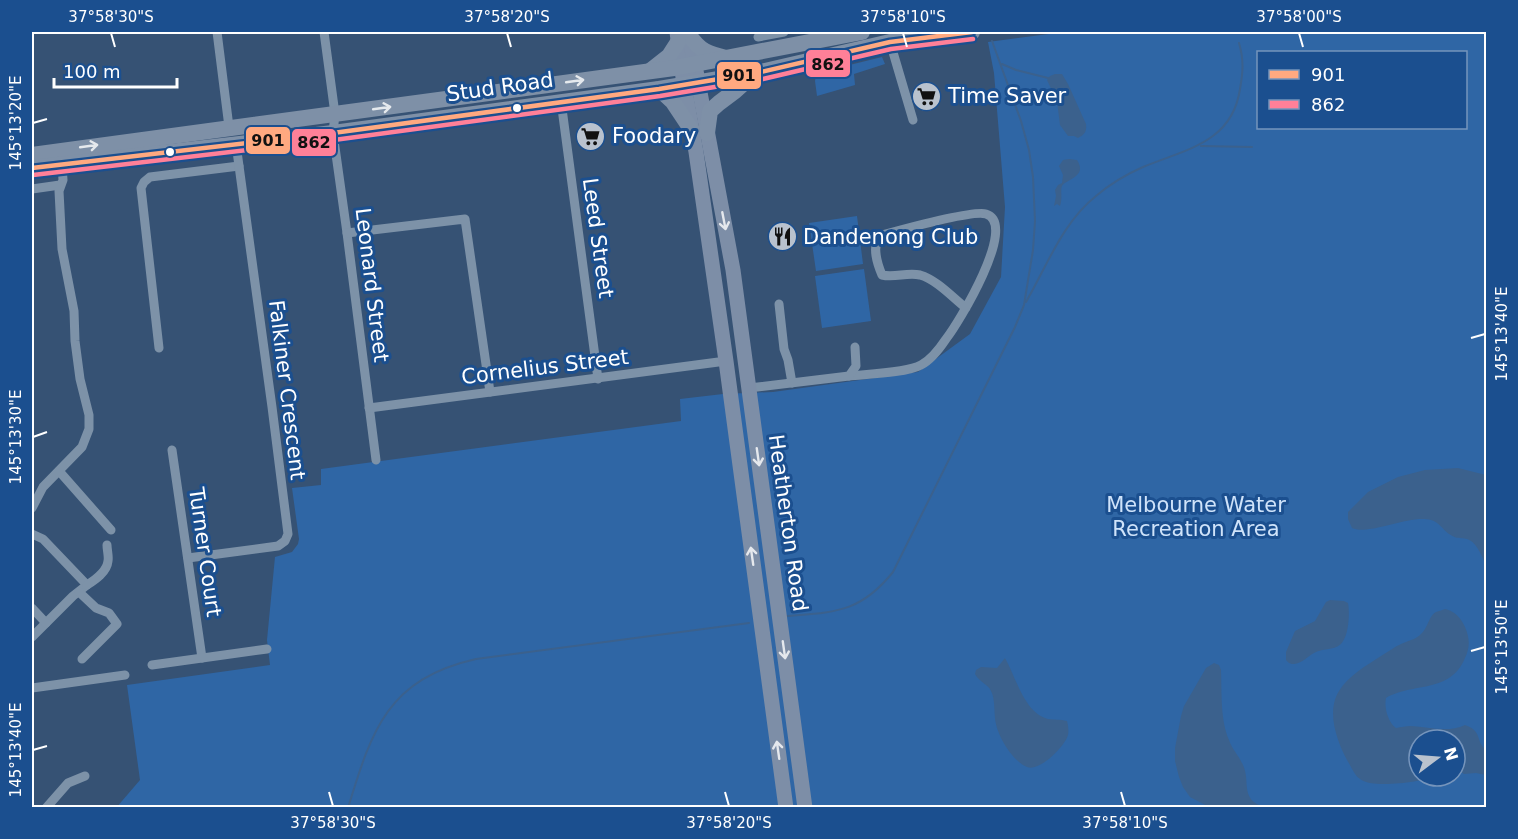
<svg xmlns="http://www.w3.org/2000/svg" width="1518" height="839" viewBox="0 0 1518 839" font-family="'DejaVu Sans',sans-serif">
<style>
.green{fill:#2f66a5;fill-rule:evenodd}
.water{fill:#3b618d}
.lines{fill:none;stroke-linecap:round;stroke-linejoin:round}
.stream{stroke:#3b618d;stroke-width:2}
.minor{stroke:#7d92a8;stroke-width:9}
.primary{stroke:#7d8ea7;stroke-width:15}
.trunk{stroke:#7e90a7;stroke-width:16}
.bus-1-casing{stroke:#1b4f8f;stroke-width:9}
.bus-2-casing{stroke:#1b4f8f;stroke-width:9}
.bus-1{stroke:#ffa980;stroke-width:4.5}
.bus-2{stroke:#ff8098;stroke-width:4.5}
.oneway{stroke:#e5e9ed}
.oneway2{stroke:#e5e8ed}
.ticks{fill:none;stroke:#fff;stroke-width:2}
.bus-dot{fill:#fff;stroke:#1b4f8f;stroke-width:2}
.labels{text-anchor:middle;stroke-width:6;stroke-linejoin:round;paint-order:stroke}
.street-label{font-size:21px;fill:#fff;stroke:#1b4f8f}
.poi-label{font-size:21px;fill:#fff;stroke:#1b4f8f;text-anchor:start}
.park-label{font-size:21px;fill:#cfe3fa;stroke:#1b4f8f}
.line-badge{stroke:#1b4f8f;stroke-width:2}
.pale-badge-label{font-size:16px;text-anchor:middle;font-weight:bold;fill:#111}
.neatline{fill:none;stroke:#fff;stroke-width:2}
.ticks-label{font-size:15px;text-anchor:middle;fill:#fff}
</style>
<rect width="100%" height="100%" fill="#365274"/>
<g class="green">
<path d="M1064,32h422v775l-1370,1 24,-28 -13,-95 143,-20 -3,-25 8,-83 17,-5 6,-8 1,-5 -7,-51 29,-3v-16l360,-48 -1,-22 43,-5 50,-2 145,-20 52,-38 31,-57 4,-70 -11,-134 -6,-31zM1258,52h208v76h-208zM1419,740h36v36h-36z"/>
<polygon points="882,57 885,64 854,74 855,85 817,96 815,81 816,75 821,72"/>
<polygon points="857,216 863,264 816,271 809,223"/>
<polygon points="864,269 871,321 822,328 815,276"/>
</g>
<g class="water">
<path d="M1055,74h7l6,10 18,40c1,8 -2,11 -8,14l-4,-2h-6l-8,-11 -3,-24 -10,-21 3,-4z"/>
<path d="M1069,159l8,1c11,17 -11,19 -15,26 -2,4 1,12 -2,20l-3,-2 -3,2 2,-10 -1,-6 3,-5 4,-2 1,-8 -4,-9 4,-6z"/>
<path d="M1458,468l28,7v90c-4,-8 -9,-23 -19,-26 -8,-2 -9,1 -18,-5 -6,-4 -10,-12 -18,-14 -21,-6 -63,16 -79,8l-4,-9v-7l20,-20 30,-15 27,-7z"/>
<path d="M1330,600l14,1 4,2c2,10 1,33 -7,41 -8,7 -19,4 -27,9 -7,4 -12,10 -20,11 -5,0 -6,-2 -8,-4v-8l9,-21 20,-10 11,-19z"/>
<path d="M1445,609c10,2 16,9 20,18 5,12 5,20 0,31 -15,36 -52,24 -79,40 -2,10 2,24 10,30 5,-1 10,-2 15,-2 18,1 37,7 54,-1 18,6 10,16 21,25v25l-10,-2 -12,1 -3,-2c-3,-8 0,-15 -3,-22h-3v-10h-36v36h17c-14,6 -64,13 -76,3 -6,-4 -9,-13 -13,-19 -10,-19 -21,-48 -8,-69 9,-15 28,-26 42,-35 7,-4 13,-9 20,-12 4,-2 8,-3 13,-5 15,-7 13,-22 22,-27 1,0 9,-3 9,-3z"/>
<path d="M1005,658c11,19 19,55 43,61 6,1 12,0 19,2 1,4 2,9 1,14 -3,11 -28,37 -41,32 -15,-6 -31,-33 -32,-49 -1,-9 0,-19 -4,-27 -3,-7 -12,-9 -16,-17l1,-4 5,-3 16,1z"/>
<path d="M1214,663l5,2 2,5c1,22 -1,49 8,70 3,9 10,16 14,25 8,17 -4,35 22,42h-56l-19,-10 -7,-10 -4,-10 -4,-16v-13l6,-32 3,-10 22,-38z"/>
</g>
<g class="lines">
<g class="stream">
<polyline points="1002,64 1016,70 1048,78"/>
<polyline points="1201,146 1252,147"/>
<path d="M1026,302c21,-36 36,-79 70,-106 14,-12 31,-22 47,-29 43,-18 89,-24 97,-78 3,-17 4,-29 -1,-46"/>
<path d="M787,616c48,-4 73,-3 106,-44l122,-245 9,-22 9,-55 2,-29 -2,-44 -4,-27 -8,-29 -29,-80"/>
<path d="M348,808c24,-79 40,-129 128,-149l273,-36"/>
</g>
<g class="minor">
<polyline points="217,32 229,127"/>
<polyline points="324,32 335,114 333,133 347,233 376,460"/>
<polyline points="758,37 784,32"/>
<polyline points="890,42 913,120"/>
<polyline points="561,101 598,379"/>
<polyline points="32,189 60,185"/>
<polyline points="347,233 465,219 490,392"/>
<polyline points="779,304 784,349 788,360 792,383"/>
<polyline points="159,348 141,188 144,182 150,177 239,166"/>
<path d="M849,376c18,-2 57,-3 72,-11 10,-5 19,-17 25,-26 12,-15 73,-115 40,-125 -14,-4 -89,17 -107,22 -7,12 -2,27 3,39 13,3 25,-3 38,0 17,5 32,22 46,33"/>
<polyline points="749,388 849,376 856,366 855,347"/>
<polyline points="369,408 726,361"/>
<polyline points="172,450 202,658"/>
<polyline points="59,471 111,530"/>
<polyline points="32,508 43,487 82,447 89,429 89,415 80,379 75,341 74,311 62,249 59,191 63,180 62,165"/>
<polyline points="32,534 43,539 87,585 73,596 32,637"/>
<polyline points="188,558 278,546 285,541 288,534 272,407 236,144"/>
<path d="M87,585c8,-5 20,-13 21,-24 1,-4 -1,-11 -1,-16"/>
<polyline points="79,592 96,608 109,613 117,624 82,659"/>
<polyline points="32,608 46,623"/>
<polyline points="152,665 267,649"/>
<polyline points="32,688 125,675"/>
<polyline points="46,808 68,783 85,776"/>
</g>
<g class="primary">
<polyline points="677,32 684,85 696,152 726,361 786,808"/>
<polyline points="689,33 733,270 805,808"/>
</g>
<g class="trunk">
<path d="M689,35c11,16 19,19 37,23"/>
<polyline points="650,71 669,56 678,42"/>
<polyline points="659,89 673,102 691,129"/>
<polyline points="707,133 710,111 719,103 735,91 755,73"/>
<polyline points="32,155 674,68 862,32"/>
<polyline points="32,168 333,133 659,89 761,72 890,42 972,32"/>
</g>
<defs>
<polyline id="bus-1" points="32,168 333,133 659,89 761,72 890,42 972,32"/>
<polyline id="bus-2" points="33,175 334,140 660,96 763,79 891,49 973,39"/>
</defs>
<use href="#bus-1" class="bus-1-casing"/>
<use href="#bus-2" class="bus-2-casing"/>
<use href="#bus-1" class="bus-1"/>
<use href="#bus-2" class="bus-2"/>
</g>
<defs><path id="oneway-shaft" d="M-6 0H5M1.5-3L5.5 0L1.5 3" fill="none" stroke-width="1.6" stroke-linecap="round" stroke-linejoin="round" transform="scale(1.5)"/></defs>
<g class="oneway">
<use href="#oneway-shaft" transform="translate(575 81) rotate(-8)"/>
<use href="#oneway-shaft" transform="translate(382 108) rotate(-8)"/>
<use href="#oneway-shaft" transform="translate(89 146) rotate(-8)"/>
</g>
<g class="oneway2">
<use href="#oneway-shaft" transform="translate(724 221) rotate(79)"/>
<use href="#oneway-shaft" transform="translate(758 457) rotate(82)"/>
<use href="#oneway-shaft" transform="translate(752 556) rotate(-98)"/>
<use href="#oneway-shaft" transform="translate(784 650) rotate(82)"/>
<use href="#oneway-shaft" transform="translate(778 750) rotate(-98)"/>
</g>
<path class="ticks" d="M111,33l4,14M507,33l4,14M903,33l4,14M1299,33l4,14M33,123l14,-4M1471,338l14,-4M33,437l14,-5M1471,651l14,-4M33,750l14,-4M329,792l4,14M725,792l4,14M1121,792l4,14"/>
<defs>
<symbol id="supermarket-disc" viewBox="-11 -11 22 22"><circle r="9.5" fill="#b9c2ce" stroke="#1b4f8f"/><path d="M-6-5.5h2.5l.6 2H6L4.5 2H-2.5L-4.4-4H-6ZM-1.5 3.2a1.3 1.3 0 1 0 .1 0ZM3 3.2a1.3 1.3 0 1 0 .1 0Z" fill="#111"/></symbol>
<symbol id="restaurant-disc" viewBox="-11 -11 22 22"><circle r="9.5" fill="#b9c2ce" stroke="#1b4f8f"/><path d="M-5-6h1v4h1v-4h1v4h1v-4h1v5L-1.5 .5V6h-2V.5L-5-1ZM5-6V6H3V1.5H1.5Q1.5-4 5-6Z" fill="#111"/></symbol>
</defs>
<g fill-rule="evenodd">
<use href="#supermarket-disc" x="910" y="80" width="33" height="33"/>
<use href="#supermarket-disc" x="574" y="120" width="33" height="33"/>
<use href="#restaurant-disc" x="766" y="220" width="33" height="33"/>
</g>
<g class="bus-dot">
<circle cx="517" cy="108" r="5"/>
<circle cx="170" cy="152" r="5"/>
</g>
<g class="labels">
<g class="street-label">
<text transform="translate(500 87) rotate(-8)" y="7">Stud Road</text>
<text transform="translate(598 238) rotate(82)" y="7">Leed Street</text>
<text transform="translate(372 285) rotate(83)" y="7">Leonard Street</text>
<text transform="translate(545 367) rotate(-7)" y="7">Cornelius Street</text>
<text transform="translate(287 390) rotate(83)" y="7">Falkiner Crescent</text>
<text transform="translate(788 523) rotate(82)" y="7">Heatherton Road</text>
<text transform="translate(205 552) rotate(82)" y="7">Turner Court</text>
</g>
<g class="poi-label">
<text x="948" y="103">Time Saver</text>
<text x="612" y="143">Foodary</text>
<text x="803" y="244">Dandenong Club</text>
</g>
<g class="park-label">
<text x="1196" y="512">Melbourne Water<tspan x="1196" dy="24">Recreation Area</tspan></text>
</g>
</g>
<g class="line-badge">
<rect x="805" y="49" width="46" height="29" rx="6" fill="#ff8098"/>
<rect x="716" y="61" width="46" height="29" rx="6" fill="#ffa980"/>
<rect x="245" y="126" width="46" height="29" rx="6" fill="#ffa980"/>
<rect x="291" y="128" width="46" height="29" rx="6" fill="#ff8098"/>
</g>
<g class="pale-badge-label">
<text x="828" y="70">862</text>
<text x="739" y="81">901</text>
<text x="268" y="146">901</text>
<text x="314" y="148">862</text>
</g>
<rect width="1518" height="839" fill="none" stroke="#1b4f8f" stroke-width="66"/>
<rect x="1257" y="51" width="210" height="78" fill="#1b4f8f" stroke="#7695bc" stroke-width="1.5"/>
<rect x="1269" y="70" width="30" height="9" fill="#ffa980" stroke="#7695bc" stroke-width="1.5"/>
<text x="1311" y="81" font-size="18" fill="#ffffff">901</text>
<rect x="1269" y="100" width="30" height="9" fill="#ff8098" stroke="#7695bc" stroke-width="1.5"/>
<text x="1311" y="111" font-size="18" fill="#ffffff">862</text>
<g transform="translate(1437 758) rotate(74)"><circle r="28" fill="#1b4f8f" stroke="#7695bc" stroke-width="1.5"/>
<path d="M0-4.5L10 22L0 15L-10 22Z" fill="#b9c2ce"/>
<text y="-9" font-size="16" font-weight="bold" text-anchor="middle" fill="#ffffff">N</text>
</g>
<path d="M54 78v9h123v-9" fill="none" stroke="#ffffff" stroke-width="3"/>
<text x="63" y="78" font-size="18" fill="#ffffff" stroke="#1b4f8f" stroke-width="4.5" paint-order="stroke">100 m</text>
<rect x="33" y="33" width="1452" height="773" class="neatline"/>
<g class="ticks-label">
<text x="111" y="22">37°58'30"S</text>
<text x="507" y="22">37°58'20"S</text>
<text x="903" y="22">37°58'10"S</text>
<text x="1299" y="22">37°58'00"S</text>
<text transform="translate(16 123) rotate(-90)" y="5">145°13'20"E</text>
<text transform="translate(1502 334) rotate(-90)" y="5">145°13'40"E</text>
<text transform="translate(16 437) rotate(-90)" y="5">145°13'30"E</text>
<text transform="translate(1502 647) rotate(-90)" y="5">145°13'50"E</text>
<text transform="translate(16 750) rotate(-90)" y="5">145°13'40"E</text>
<text x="333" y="828">37°58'30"S</text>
<text x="729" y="828">37°58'20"S</text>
<text x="1125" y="828">37°58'10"S</text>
</g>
</svg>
